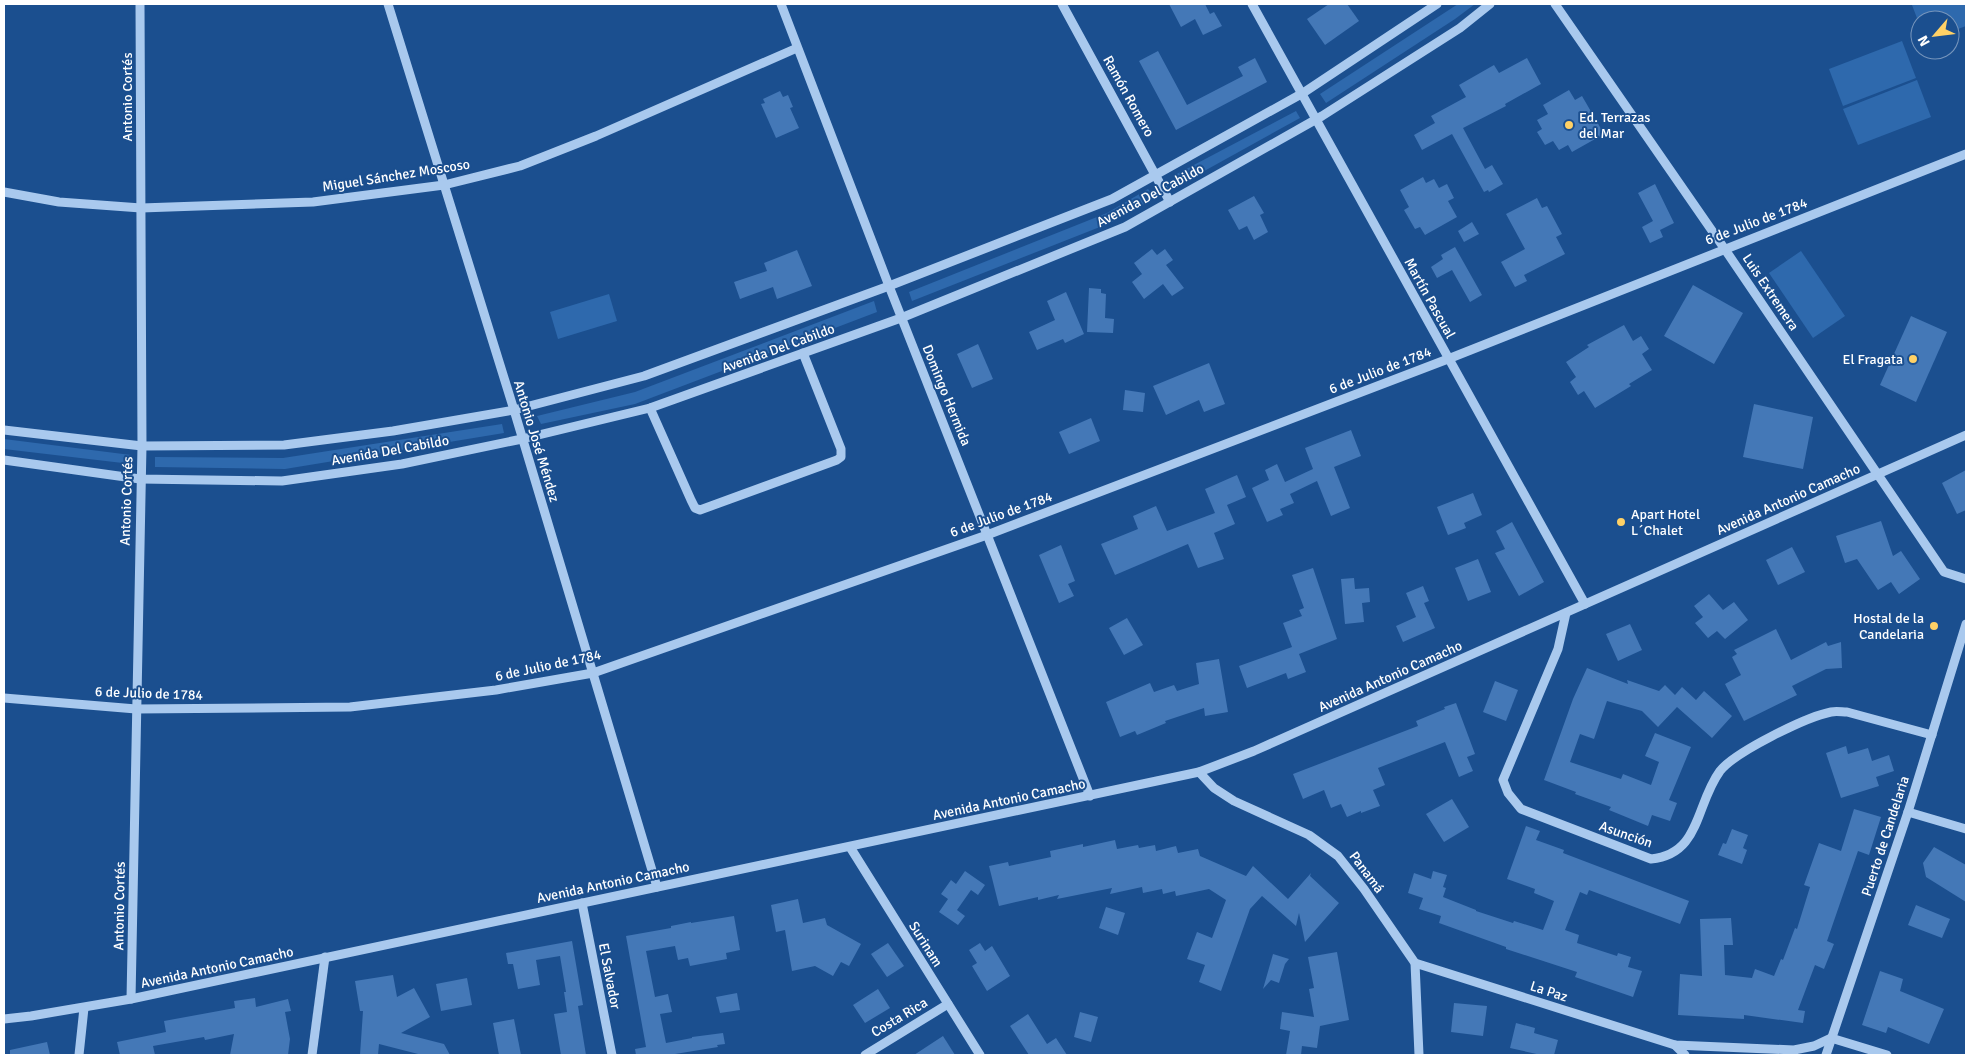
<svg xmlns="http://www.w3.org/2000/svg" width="1970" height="1059" viewBox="0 0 1970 1059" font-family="Signika,sans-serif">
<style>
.green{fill:#2e69ad}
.building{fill:#4478b7}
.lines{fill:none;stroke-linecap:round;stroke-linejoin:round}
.minor{stroke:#a9c9ee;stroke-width:9}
.poi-dot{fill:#ffd166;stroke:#1b4f8f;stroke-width:2}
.labels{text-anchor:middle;stroke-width:4;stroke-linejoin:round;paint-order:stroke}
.street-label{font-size:14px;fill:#fff;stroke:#1b4f8f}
.poi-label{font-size:14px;fill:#fff;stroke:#1b4f8f;text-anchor:start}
</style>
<rect width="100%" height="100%" fill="#1b4f8f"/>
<g class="green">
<polygon points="1458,4 1475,4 1455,19 1326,103 1320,94"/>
<polygon points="1914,4 1966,4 1966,26 1950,32 1950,20 1920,20 1920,26 1912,5"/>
<polygon points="1902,41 1916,78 1843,106 1829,69"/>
<polygon points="1917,80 1931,117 1858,145 1843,109"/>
<polygon points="1296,111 1300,118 1179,185 1173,176"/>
<polygon points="1148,189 1155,198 1110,223 912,301 909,292 1107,213"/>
<polygon points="1801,251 1845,316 1813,338 1769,273"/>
<polygon points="609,294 617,321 558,339 550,312"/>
<polygon points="874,301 877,312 635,404 541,424 537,416 635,392"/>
<polygon points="502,424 504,433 285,469 155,467 155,457 283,458"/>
<polygon points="4,439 131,455 131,464 4,449"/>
</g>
<g class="building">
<polygon points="1169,4 1205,4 1210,14 1214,12 1222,26 1203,35 1195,19 1181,27"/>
<polygon points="1329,4 1347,4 1359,21 1325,45 1307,19"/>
<polygon points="1158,51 1187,105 1243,76 1238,67 1255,58 1267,82 1176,130 1139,61"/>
<polygon points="1527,58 1541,84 1505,104 1506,106 1463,128 1485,169 1492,165 1503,184 1489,192 1488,190 1484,192 1452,134 1422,150 1414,135 1435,123 1431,116 1466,97 1459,85 1494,65 1499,73"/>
<polygon points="1569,90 1575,100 1582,96 1604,134 1572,152 1568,145 1559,150 1553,141 1545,145 1537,132 1542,129 1537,120 1548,114 1543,105"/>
<polygon points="780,91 783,97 788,95 793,107 790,108 799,128 776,138 761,104 765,103 763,99"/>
<polygon points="1423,177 1426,183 1434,179 1439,188 1447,184 1454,198 1448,201 1457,217 1425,235 1420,227 1415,229 1404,210 1409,207 1400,190"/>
<polygon points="1655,184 1674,223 1660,230 1663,237 1650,243 1642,227 1653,221 1638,193"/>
<polygon points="1254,196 1264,213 1260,215 1268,232 1254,240 1247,226 1239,230 1228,210"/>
<polygon points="1537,198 1542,208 1547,206 1562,234 1556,237 1565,254 1524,275 1527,281 1515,287 1501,262 1525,249 1506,214"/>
<polygon points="1472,222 1479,234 1464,242 1458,231"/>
<polygon points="1455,247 1482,295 1470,302 1452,270 1437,278 1431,267 1443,259 1441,255"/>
<polygon points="1152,249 1157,255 1165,249 1173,260 1166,265 1184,288 1172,296 1163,284 1144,299 1132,282 1142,274 1134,263"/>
<polygon points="797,250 812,286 777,299 773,287 740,299 734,282 767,271 764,263"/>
<polygon points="1693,285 1743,313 1714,364 1664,336"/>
<polygon points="1089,288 1101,289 1101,293 1106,294 1105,318 1114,319 1113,333 1087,332"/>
<polygon points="1066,292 1084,334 1065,343 1063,339 1037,350 1029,332 1055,320 1047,301"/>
<polygon points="1911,316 1947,332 1916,402 1880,385"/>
<polygon points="1624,325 1633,341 1641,336 1649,349 1642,354 1652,370 1629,384 1631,386 1595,408 1584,391 1578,395 1570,382 1576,377 1566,362 1589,347 1587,345"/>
<polygon points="978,344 993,379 972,388 957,354"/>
<polygon points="1209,363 1225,404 1204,412 1199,400 1166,415 1153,386"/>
<polygon points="1125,390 1145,393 1143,412 1123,410"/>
<polygon points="1754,404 1813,417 1803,469 1743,457"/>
<polygon points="1091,418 1100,441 1069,454 1059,432"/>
<polygon points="1351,430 1361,456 1334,467 1350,508 1331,516 1317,481 1290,494 1294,503 1280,509 1283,515 1267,522 1252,488 1269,480 1265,470 1277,464 1285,482 1313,469 1305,448"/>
<polygon points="1966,470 1966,510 1957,514 1942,483"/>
<polygon points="1237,475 1246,497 1227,505 1235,524 1214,533 1224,559 1198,568 1188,544 1115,575 1101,544 1138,529 1133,516 1156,506 1167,531 1215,513 1205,489"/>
<polygon points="1473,493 1482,515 1464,523 1466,528 1448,535 1437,507"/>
<polygon points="1881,521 1893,556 1901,551 1920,579 1899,594 1891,582 1878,590 1857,559 1845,563 1836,536"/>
<polygon points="1512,522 1544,582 1519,596 1495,553 1505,549 1496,531"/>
<polygon points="1061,545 1075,581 1068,584 1074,596 1059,603 1039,555"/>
<polygon points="1792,547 1805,572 1778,585 1766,560"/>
<polygon points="1478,559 1491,592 1468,601 1455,568"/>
<polygon points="1313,568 1337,639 1299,654 1306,672 1288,679 1286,673 1247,688 1239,666 1292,647 1283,623 1302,616 1299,610 1304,608 1292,575"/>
<polygon points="1354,578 1355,589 1369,588 1370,602 1362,603 1364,622 1345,624 1341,579"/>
<polygon points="1423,586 1429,601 1424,603 1435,628 1403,642 1396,626 1416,617 1406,593"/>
<polygon points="1709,594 1723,610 1734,602 1748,620 1725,639 1717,631 1708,638 1695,623 1703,617 1694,606"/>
<polygon points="1127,618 1143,645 1124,655 1109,628"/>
<polygon points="1630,624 1642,650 1618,661 1606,634"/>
<polygon points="1776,629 1791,660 1826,642 1828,646 1841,642 1842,668 1826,669 1792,686 1797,695 1744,721 1725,684 1741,675 1732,657 1737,654 1734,650"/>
<polygon points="1219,659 1228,712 1205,716 1204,708 1165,721 1166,723 1137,735 1135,731 1120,737 1106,702 1150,683 1154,692 1174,685 1177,691 1199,684 1196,663"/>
<polygon points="1587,668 1628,684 1627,680 1659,691 1665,685 1675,695 1682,687 1696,700 1704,691 1732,716 1712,738 1677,707 1658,727 1642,711 1607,701 1594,739 1580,734 1570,762 1621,779 1623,774 1651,785 1659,762 1645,756 1655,733 1691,747 1669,800 1677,803 1670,821 1652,815 1648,826 1609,810 1611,807 1575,794 1576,792 1544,780 1573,699"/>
<polygon points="1495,681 1518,690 1506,721 1483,712"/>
<polygon points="1456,703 1475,754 1467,757 1473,771 1459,777 1445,742 1378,768 1385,785 1373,790 1380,806 1361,813 1361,811 1347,817 1341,804 1331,808 1324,790 1303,799 1293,774 1418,726 1416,721 1445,709 1444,707"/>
<polygon points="1846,746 1848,754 1868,748 1872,761 1889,755 1894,771 1876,777 1879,786 1841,798 1826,753"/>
<polygon points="1452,799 1469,827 1444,842 1426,814"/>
<polygon points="1854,809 1881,817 1869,855 1858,851 1827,941 1834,944 1824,969 1815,965 1798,1010 1805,1011 1803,1023 1744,1015 1744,1019 1678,1015 1680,974 1702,976 1700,919 1731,918 1733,945 1724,945 1725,975 1752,978 1755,969 1774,976 1781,959 1783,960 1795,928 1797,929 1810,887 1804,885 1819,843 1841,851"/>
<polygon points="1526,826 1540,831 1536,840 1564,850 1563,853 1689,901 1680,924 1589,890 1587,895 1580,892 1565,930 1579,935 1577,943 1617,956 1618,953 1631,957 1628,967 1642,971 1633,997 1575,977 1577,972 1506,949 1506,947 1439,923 1441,916 1419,909 1423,898 1408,893 1414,873 1431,879 1433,871 1447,875 1443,887 1446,888 1443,897 1476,910 1476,911 1513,923 1514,921 1543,930 1554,901 1534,893 1535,889 1507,879"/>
<polygon points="1732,829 1748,835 1743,848 1747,850 1742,864 1718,855 1723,843 1726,844"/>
<polygon points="1115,840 1117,849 1138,845 1139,848 1155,845 1156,851 1176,846 1178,853 1198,849 1200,856 1246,876 1253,866 1288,899 1311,873 1310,876 1339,903 1305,942 1299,913 1296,926 1262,896 1250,909 1221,991 1199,982 1205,965 1187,959 1197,932 1212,938 1226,900 1209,889 1176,896 1175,891 1163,894 1162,889 1143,893 1142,887 1110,894 1112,888 1057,899 1059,895 1038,900 1038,897 999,906 989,866 1008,862 1009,866 1051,857 1050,851 1083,844 1083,847"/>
<polygon points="1934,847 1966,865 1966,902 1926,877 1923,863"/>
<polygon points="965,871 985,885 978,895 971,890 957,910 965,916 958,925 939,912 948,899 941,894 951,880 956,884"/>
<polygon points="798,899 803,923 825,918 827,925 861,944 849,966 841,962 833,976 815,966 792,971 785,930 776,932 771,905"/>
<polygon points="1916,905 1950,919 1942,938 1908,925"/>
<polygon points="1106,907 1125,913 1118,935 1099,928"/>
<polygon points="734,916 740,950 726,953 727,959 690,966 688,958 678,960 675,946 646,951 655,997 668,994 672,1012 660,1014 666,1043 692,1038 692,1037 723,1033 725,1044 717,1045 718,1047 669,1055 636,1055 635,1049 646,1047 626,936 671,928 671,926 691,922 691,923"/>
<polygon points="572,941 583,1005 578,1006 586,1055 561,1055 554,1014 567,1012 564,992 566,992 560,956 536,960 540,985 518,989 513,964 508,964 506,953"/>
<polygon points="888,943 904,966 887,977 871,954"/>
<polygon points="980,943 985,951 992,946 1010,976 987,991 972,966 977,963 969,950"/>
<polygon points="1337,952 1349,1020 1320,1026 1317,1048 1302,1046 1301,1055 1286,1055 1290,1031 1280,1029 1282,1012 1314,1017 1309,989 1314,988 1308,957"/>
<polygon points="1273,954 1289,959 1285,964 1279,983 1271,980 1263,989"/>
<polygon points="1880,971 1903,979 1900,991 1944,1009 1929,1044 1888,1027 1886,1033 1862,1025"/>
<polygon points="393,975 397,997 414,988 430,1017 401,1033 444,1044 450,1055 422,1055 379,1044 378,1055 360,1055 363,1011 360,1011 355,981"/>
<polygon points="467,978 472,1005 441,1011 436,984"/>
<polygon points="878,989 890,1008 865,1023 853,1005"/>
<polygon points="737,993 740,1010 720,1013 716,997"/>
<polygon points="255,998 256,1007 288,999 291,1011 285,1012 290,1039 288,1055 230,1055 234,1034 205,1040 204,1037 153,1046 155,1055 120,1055 117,1042 166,1032 164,1021 235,1008 234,1001"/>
<polygon points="1454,1003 1487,1006 1483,1036 1451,1032"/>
<polygon points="1080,1012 1098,1017 1091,1042 1074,1037"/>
<polygon points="1028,1014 1047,1044 1056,1038 1067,1055 1029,1055 1010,1026"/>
<polygon points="514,1019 521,1055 499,1055 493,1023"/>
<polygon points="1516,1023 1535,1028 1534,1033 1558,1040 1554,1055 1541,1055 1510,1048"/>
<polygon points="943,1036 955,1055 914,1055"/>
<polygon points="47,1042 50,1055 10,1055 10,1050"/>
</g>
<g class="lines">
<g class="minor">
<polyline points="388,4 514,410 657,887"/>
<polyline points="781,4 889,286 1090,796"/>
<polyline points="1062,4 1170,202"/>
<polyline points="1252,4 1585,604"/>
<polyline points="1555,4 1724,248 1944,572 1966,579"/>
<polyline points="4,192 59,202 141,208 313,202 444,185 520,166 596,136 797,48"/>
<polyline points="650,408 691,500 695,508 700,510 837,460 841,457 841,449 803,353"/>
<polyline points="4,430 142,446 284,445 393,431 514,410 644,376 889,286 1112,199 1303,93 1437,4"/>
<polyline points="4,460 140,479 282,481 402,464 522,439 650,408 901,318 1125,227 1322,116 1460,28 1490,4"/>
<path d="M1566,613l-8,36 -55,131 5,13 13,16 130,50c50,-5 44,-54 69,-88 15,-19 86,-54 111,-59 5,-1 11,0 16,0l85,23"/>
<polyline points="4,698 136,709 350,707 496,690 593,673 987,535 1448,359 1966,154"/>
<polyline points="1199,772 1214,788 1234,801 1309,835 1338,856 1364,889 1415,963 1419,1055"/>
<polyline points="1908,812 1966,829"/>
<polyline points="850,847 980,1055"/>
<polyline points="582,903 612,1055"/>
<polyline points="1415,963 1675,1045 1794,1050 1814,1046 1831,1038 1887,1055"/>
<polyline points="131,999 142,446 140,4"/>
<polyline points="4,1019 31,1016 131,999 1199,772 1254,751 1966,435"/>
<polyline points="1675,1045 1685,1055"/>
<polyline points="79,1055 84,1008"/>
<polyline points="312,1055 325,957"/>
<polyline points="865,1055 948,1004"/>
<polyline points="1826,1055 1908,812 1966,624"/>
</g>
</g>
<g class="poi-dot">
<circle cx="1569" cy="125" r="5"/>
<circle cx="1913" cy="359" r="5"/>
<circle cx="1621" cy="522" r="5"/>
<circle cx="1934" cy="626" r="5"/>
</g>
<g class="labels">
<g class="street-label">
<text transform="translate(1129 96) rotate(61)" y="5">Ramón Romero</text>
<text transform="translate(127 97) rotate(-90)" y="5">Antonio Cortés</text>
<text transform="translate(396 175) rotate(-9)" y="5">Miguel Sánchez Moscoso</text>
<text transform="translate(1150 195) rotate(-28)" y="5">Avenida Del Cabildo</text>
<text transform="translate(1756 221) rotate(-21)" y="5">6 de Julio de 1784</text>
<text transform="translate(1771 292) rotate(56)" y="5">Luis Extremera</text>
<text transform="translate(1430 298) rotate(61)" y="5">Martín Pascual</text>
<text transform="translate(778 348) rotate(-20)" y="5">Avenida Del Cabildo</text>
<text transform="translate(1380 370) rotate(-21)" y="5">6 de Julio de 1784</text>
<text transform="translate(947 395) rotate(68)" y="5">Domingo Hermida</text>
<text transform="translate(537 441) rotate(73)" y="5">Antonio José Méndez</text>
<text transform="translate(390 450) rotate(-10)" y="5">Avenida Del Cabildo</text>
<text transform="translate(1788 499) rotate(-24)" y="5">Avenida Antonio Camacho</text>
<text transform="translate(126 501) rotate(-88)" y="5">Antonio Cortés</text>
<text transform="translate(1001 514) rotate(-20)" y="5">6 de Julio de 1784</text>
<text transform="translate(548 665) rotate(-12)" y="5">6 de Julio de 1784</text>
<text transform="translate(1390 676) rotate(-24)" y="5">Avenida Antonio Camacho</text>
<text transform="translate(149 693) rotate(2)" y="5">6 de Julio de 1784</text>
<text transform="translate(1009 799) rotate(-12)" y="5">Avenida Antonio Camacho</text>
<text transform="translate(1626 834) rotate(19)" y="5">Asunción</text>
<text transform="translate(1885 836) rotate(-72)" y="5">Puerto de Candelaria</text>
<text transform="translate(1367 872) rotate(53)" y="5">Panamá</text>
<text transform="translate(613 882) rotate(-12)" y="5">Avenida Antonio Camacho</text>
<text transform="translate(119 906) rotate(-89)" y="5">Antonio Cortés</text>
<text transform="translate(926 944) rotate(58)" y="5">Surinam</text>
<text transform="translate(217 967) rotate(-12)" y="5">Avenida Antonio Camacho</text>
<text transform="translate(610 976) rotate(79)" y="5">El Salvador</text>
<text transform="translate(1549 991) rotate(18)" y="5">La Paz</text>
<text transform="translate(899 1017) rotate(-31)" y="5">Costa Rica</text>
</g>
<g class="poi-label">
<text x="1579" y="122">Ed. Terrazas<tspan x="1579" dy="16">del Mar</tspan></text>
<text x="1903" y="364" text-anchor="end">El Fragata</text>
<text x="1631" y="519">Apart Hotel<tspan x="1631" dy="16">L´Chalet</tspan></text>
<text x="1924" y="623" text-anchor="end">Hostal de la<tspan x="1924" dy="16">Candelaria</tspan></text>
</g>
</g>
<rect width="1970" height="1059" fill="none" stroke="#ffffff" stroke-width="10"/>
<g transform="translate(1935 35) rotate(242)"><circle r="24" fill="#1b4f8f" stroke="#7695bc"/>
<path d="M0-4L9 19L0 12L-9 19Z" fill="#ffd166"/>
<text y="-8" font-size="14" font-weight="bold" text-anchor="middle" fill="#ffffff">N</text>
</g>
</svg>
